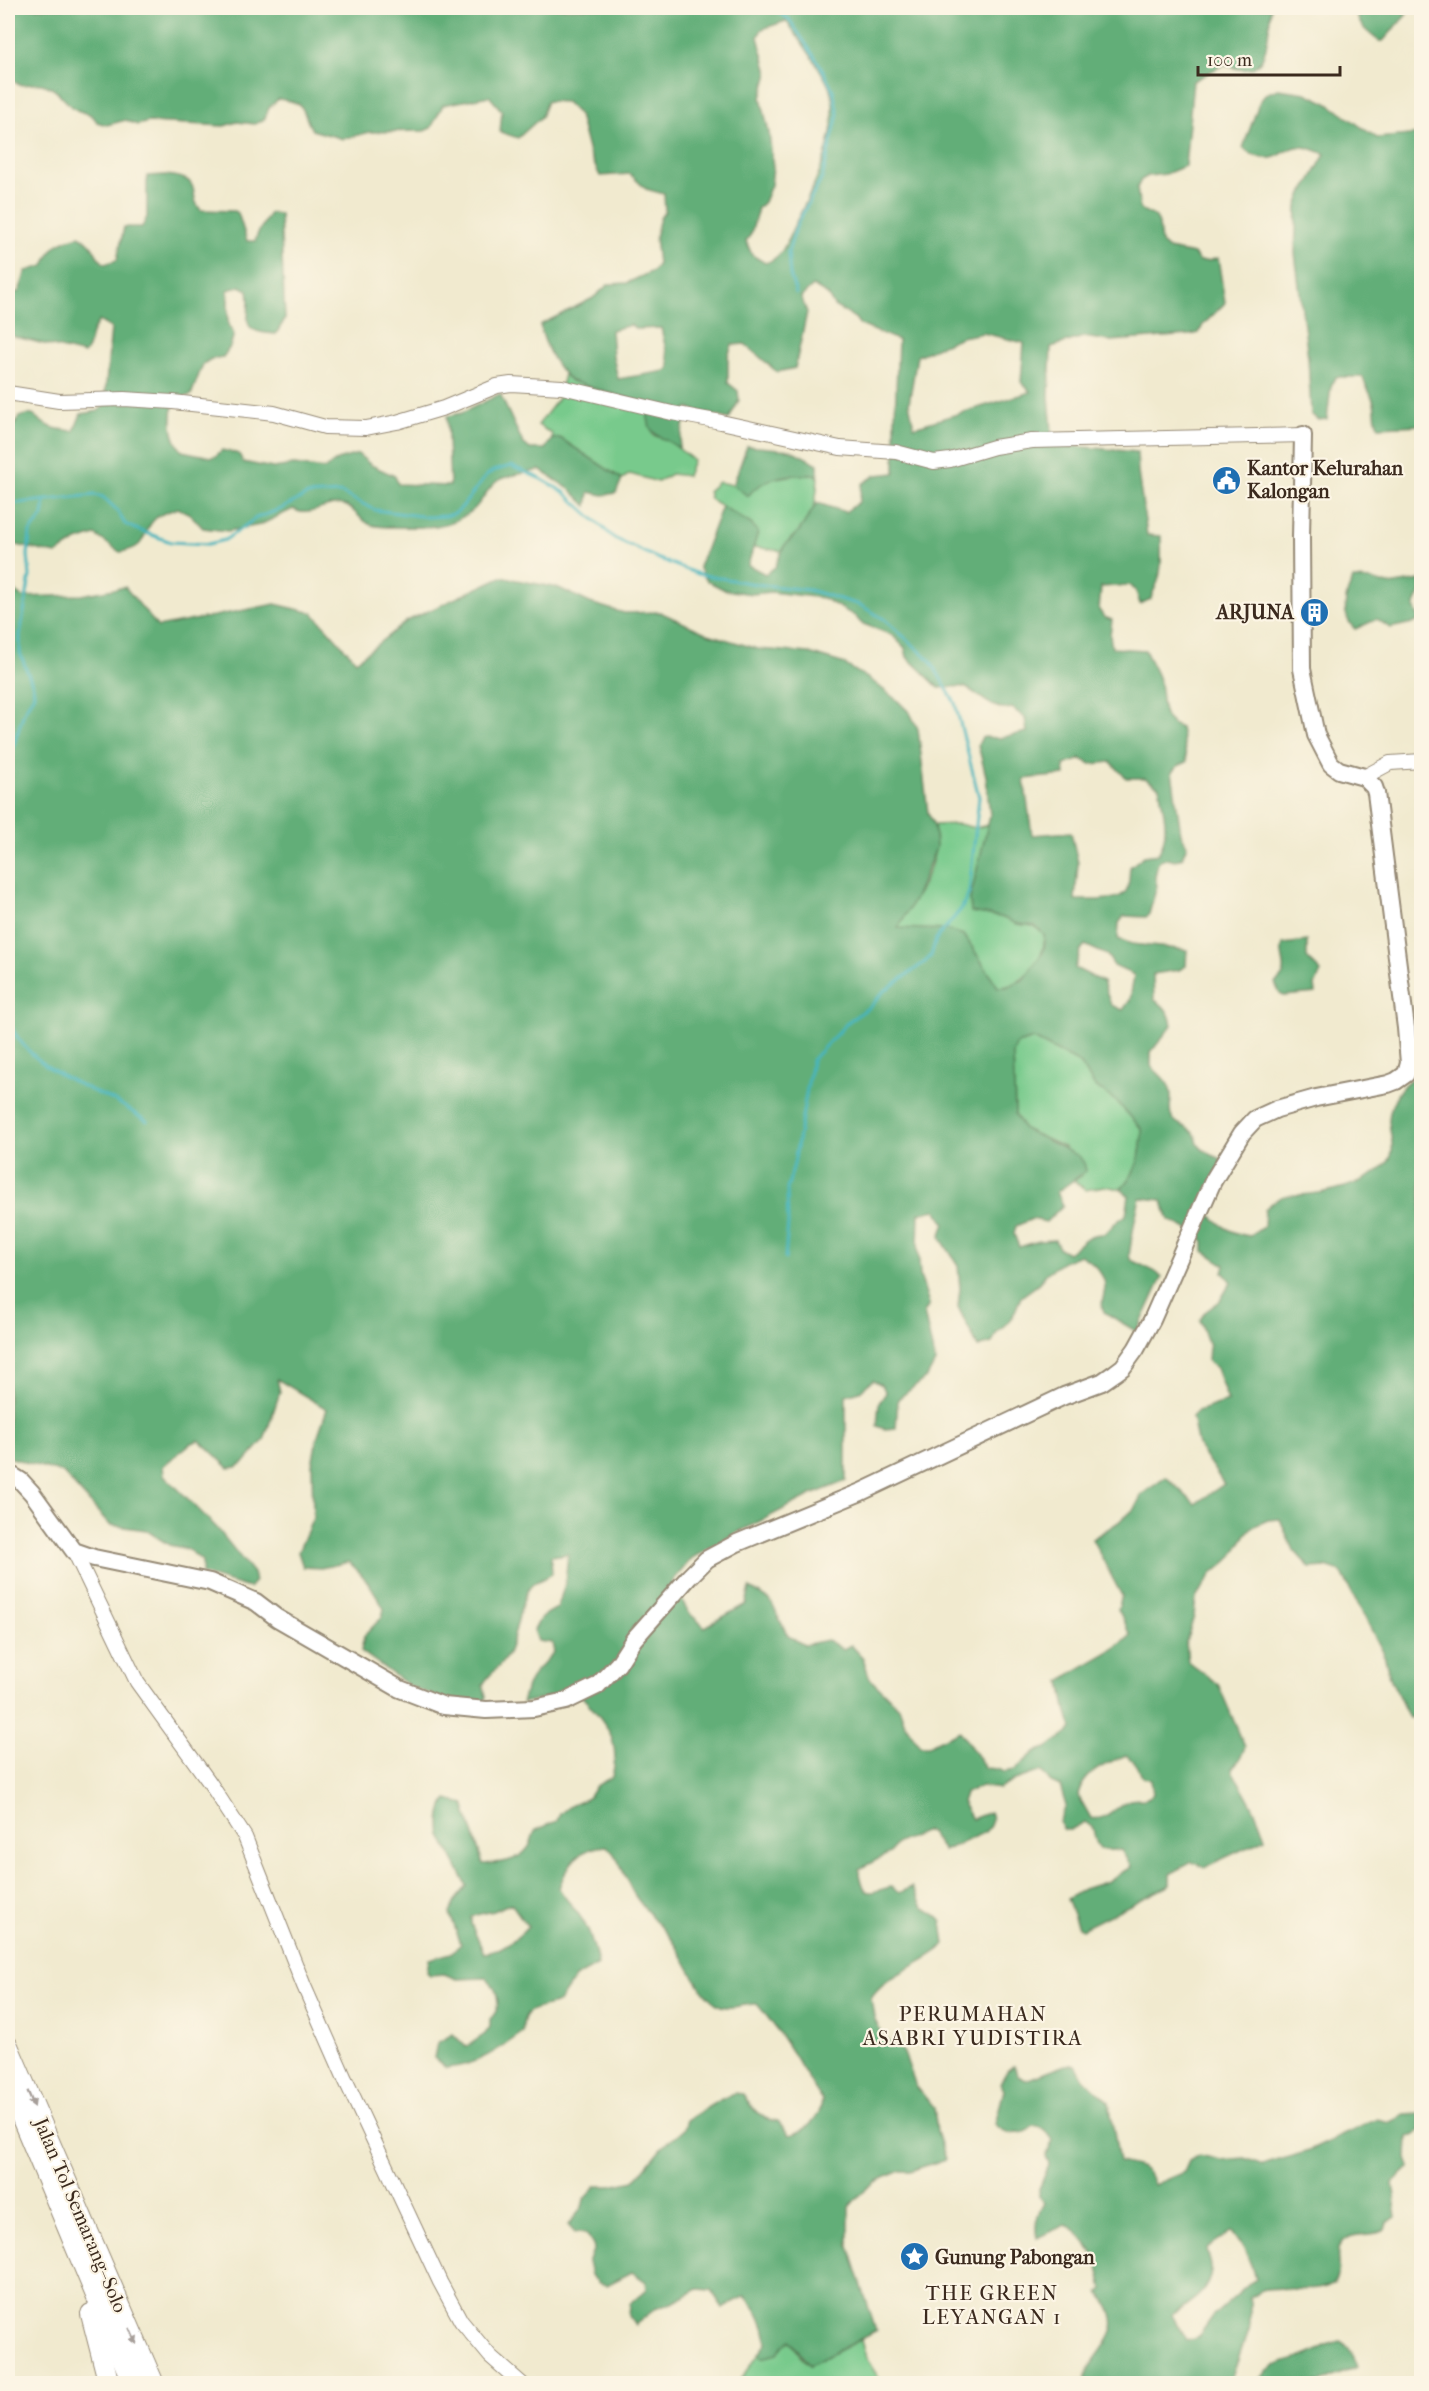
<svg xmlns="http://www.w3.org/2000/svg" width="1429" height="2391" viewBox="0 0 1429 2391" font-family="'IM FELL French Canon',serif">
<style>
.green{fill:#78ca8c;stroke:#5a7a55;stroke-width:1.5}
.forest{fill:#62ae78;stroke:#4e6c4b;stroke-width:1.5;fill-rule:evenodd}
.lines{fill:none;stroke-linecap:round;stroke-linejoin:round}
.stream{stroke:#46b5bd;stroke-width:3}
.minor-casing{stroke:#968a76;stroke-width:16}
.major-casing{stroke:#968a76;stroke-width:20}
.highway-casing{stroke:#968a76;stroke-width:22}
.minor{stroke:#fff;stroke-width:14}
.major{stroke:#fff;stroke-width:16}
.highway{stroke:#fff;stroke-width:20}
.oneway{fill:#a79f9a}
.labels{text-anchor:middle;stroke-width:4.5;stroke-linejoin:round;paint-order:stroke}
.poi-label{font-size:20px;font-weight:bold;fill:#3b2a1e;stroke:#fcf5e5;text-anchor:start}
.street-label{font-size:20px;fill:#3b2a1e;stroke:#fcf5e5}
.neighbourhood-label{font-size:21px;letter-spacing:1.5px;fill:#3b2a1e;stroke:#fcf5e5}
</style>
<rect width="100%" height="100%" fill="#fcf5e5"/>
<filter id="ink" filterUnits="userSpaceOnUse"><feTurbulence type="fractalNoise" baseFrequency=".0167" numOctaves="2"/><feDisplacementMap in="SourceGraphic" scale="12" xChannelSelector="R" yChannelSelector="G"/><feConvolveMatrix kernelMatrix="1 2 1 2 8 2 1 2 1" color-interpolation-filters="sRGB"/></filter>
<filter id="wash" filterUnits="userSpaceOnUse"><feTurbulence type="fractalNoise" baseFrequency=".008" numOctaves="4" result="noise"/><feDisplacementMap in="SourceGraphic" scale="24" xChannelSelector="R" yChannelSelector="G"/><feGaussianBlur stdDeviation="1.35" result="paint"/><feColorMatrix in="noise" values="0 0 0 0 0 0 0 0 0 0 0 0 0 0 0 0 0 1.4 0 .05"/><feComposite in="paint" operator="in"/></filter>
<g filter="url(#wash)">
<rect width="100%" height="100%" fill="#f1eacf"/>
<g class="green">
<polygon points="564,374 571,381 647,404 653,435 669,441 693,460 687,476 671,474 658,482 630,474 622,479 560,438 552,439 552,434 538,425 558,399"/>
<path d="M795,475h23c-1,25 -3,39 -21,58 -6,6 -12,10 -15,18l-29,-4 5,-15 -7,-8 -41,-25 -2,-8 10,-9 15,3 15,10c14,-18 26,-16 47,-20z"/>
<path d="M959,824l16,4 13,-3 -18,74 1,12 30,6 16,7 18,2 9,9c3,24 -22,53 -46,52l-34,-52 -67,-6c14,-24 33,-52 38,-79 2,-8 0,-17 -1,-25z"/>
<path d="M1034,1039l46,24 14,22 23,17 25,27c0,24 -4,43 -21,60l-17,-3 -18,4 -12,-9 7,-5 -17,-29 -40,-18 -9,-15 -2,-62 4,-8z"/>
<polygon points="861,2339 866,2358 882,2383 738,2384 759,2354 762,2358 790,2340 800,2355 810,2365"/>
</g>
<g class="forest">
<path d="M8,8h1263c-4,30 -1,78 -46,56l-32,17 -8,85 -19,8 -18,2 -7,4 -4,8 3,21 16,8 3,7 2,19 7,6 26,5 5,7h9l10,-3 7,45 -22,22 -4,8 -9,2 -79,6 -28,-4 -32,10 -2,49 4,48 84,8 1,20 9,63 14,1c0,15 2,36 -5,50 -2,5 -4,7 -5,13l-11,5 -4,-13 -6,-6 -29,2 -2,23 5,7 8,3 -2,15 2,13 33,2c4,10 11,20 14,30 6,21 -2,40 22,48l6,34 -9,4 -6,6 9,62 6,11 -5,13c-8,5 -17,-3 -24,4l-3,15 2,9 -8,28 -3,3 -22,-1 -5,7 -1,16 14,5 55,6 -1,16 -7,4 -26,4 1,26c11,5 16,13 18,25l-21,27v14c9,10 20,16 20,30 0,7 -2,13 0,19 5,12 17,10 24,20 2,3 2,6 3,9 5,8 16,12 24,15l-17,51c14,14 25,24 45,26l14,-10 1,-17c21,-19 21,-12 45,-15 26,-3 57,-11 76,-30 12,-12 3,-30 3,-44 1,-18 15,-43 32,-45v640l-12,3 -18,-38 -8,-28 -42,-80 -15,-5 -16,1 -18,-20 -12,-29 -12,1 -16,7 -6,7 -14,23 -20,17 -16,24 -2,18 -8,26 2,20 30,22 27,63 -5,12 -8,9 1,4c12,21 26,42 32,67l-60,28 -13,-5 -22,12v11l-88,44 -4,-2 -11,-28 16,-10 25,-8 23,-14 -10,-18c-21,4 -25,1 -28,-21l-8,-6 -15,8h-6l-5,-8 7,-16 -6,-20 -9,-4 -10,-11 -26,9 -16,9 -17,-3 -17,7 -3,9 10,17 18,-7c4,8 1,14 -5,20l-42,19 -13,-19 -4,-1 -31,13 -5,9 -31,16c6,32 8,23 32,18l8,6 13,-6 11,20 13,8 6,7 3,23c-19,19 -60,29 -74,53l3,20 10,20 6,6 9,2 5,7 12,33 18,22 3,24 9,27 -36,12h-10l-25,11 -14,11 -12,14v39l27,85 -66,34 -20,-25 -13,14 -15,4 -3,-4 8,-12c-2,-19 -9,-32 -22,-46l-22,12 -12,-18 -13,-1 -24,13 -19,7 -20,16 -6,-9 1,-12 17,-15 -1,-7 -14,-10 -25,13 -8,-2 -8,-8 -3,-13 6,-14c-5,-11 -6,-17 -19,-15l-7,-8 14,-17 2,-9 12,-13h14l24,-5 27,-33 23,-19 3,-9 31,-19 16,-8 9,1c9,15 17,25 35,27l11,14c17,-3 32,-17 33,-35 -21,-32 -40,-67 -65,-96 -11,-1 -25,6 -36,2 -20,-8 -35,-46 -46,-62 -12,-18 -30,-32 -41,-50 -10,-16 -13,-35 -27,-48 -28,1 -40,18 -48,42 6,11 13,17 20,27 10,13 16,34 19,50l-23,13 -17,25c-19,7 -37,2 -35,29 -23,17 -47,34 -77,36l-12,-10 3,-15 16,-9 13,13 19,-13 5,-7v-8c13,-11 8,-30 -3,-41l-30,1 -13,-5 -14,1 -3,-3 2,-13 22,-6 10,-9 -11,-30 4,-12 13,-16 -26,-50c-2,-12 -1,-27 6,-36l17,4 19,60c16,-1 35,-2 45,-16 4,-5 4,-13 8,-18l21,-9 3,-7 10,-8 18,-8 8,-12 16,-9c11,-40 -11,-59 -35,-86l-55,12 5,-17 8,-14 19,-20 -2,-9 -14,-2 -4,-11 7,-13 16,-9 8,-23 3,-31 -17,2 1,18c-6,4 -15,6 -20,11 -13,12 -15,54 -26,72 -6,11 -17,16 -23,28l3,11 -2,9 -31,-2 -44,-17 -48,-35 3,-15 18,-19 2,-8c-10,-19 -19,-33 -35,-47l-28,6 -18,-1 -5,-15 15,-34 -1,-53 5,-27 10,-29 -50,-30 3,13 -16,48 -19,22 -8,5 -8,1 -30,-28 -9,4 -27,22 1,9 53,53 36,45 2,8 -6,7 -47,-14v-13l-14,-12 -19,-4 -23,-15 -36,-5 -47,-52 -55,-16v-872l14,12 59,-2 44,-8 33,40 117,-23 38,9 43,48 51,-40 94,-44 58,11 31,15 34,10 36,-1 48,22 50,15 51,4 33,10 29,17 27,21 12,12 8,16 10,84 6,12 2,23 -21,50 -17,30 49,2 17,5 34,52h8l17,-7 20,-28 2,-9 -1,-8 -9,-9 -18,-2 -16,-7 -30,-5 -1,-13 20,-83 -4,-40 -8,-31 4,-8 17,1 28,-6 -2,-14 -13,-10c-21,4 -31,-14 -48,-21 -7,-2 -18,1 -25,1l-32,-31 -2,-9 -13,-13 -31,-12 -6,-7 -32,-18 -52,-6 -19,2 -27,-4 -18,-9 -8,-14 23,-61 29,18 7,8 -10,33 17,9 10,-7 9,-21 15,-15 18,-28 28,9 14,-10 3,-18 14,-9 19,-2v-56l3,-77 -38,-15 -5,-7 -21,-12 -6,-11 -15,-9 -12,11 6,15 -12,56 -18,4 -32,-28 -13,1 -4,11v27l10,8 1,9 -10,19 -42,-11 -8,40c-25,-17 -31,-8 -32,-44l-76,-23c-17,-15 -26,-35 -31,-56l53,-27 16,-14 18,-1 26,-12 5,-7 -3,-27 5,-19 5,-7 -1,-17 -18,-5 -16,-15 -30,2 -11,-23 -10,-38 -13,-13 -19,-1 -6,16 -23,21 -18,-6 2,-21 -13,-15 -46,9 -12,23 -7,3 -54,1 -27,7 -31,-9c-13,-22 -2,-27 -34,-31l-9,9 -5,12 -9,4 -18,-2 -13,4 -75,-4 -12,3 -11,-5 -19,5 -10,-3c-6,-11 -11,-7 -20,-12 -13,-7 -18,-22 -35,-26 -15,-3 -21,8 -34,-9zM786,21c12,16 43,57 46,75 7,41 -19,93 -37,128 -8,15 -11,34 -30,39l-13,-8 -6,-14 5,-7 7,-26 6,-6 7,-17 2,-18 -4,-34 -8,-35 7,-25 -10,-36 4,-8zM631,325l5,4 25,-1 8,35v5l-3,3 -48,8 -5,-23 -2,-26zM983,333l41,10 -3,39 10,10 -117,35 -5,-24 8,-47 44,-19zM1081,759l10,5 20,-2 15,16h19l14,9c4,21 12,47 -1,67l-14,2 -14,11c-1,7 0,18 -4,24 -5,11 -40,9 -51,9l3,-37 -7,-31 -39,3 -8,-56 41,-4 -1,-10zM1085,945l22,10 7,11 20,9 -4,25 -7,10 -12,-5 -8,-23 -28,-14 6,-18zM1034,1039l46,24 14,22 23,17 25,27c0,24 -4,43 -21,60l8,7 -3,19 -11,8 -10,11c-20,-1 -22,9 -37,19l-9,-5 -4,-8 -16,1 -20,6 -5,-13 2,-8 16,-7 14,3 17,-17 -6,-13 29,-21 -2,-8 -5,-7 -55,-27 -9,-15 -2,-62 4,-8zM1140,1198l22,2 7,20 26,13 9,8v10l21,14 -2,7 8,10 -11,19 -15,11 -5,8 9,26 -1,15 8,7 12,33 -30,10 -6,6 6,29 26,38 -29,20 -29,-27 -25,18c-3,19 -34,34 -49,44l30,57 -4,13 13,26c-19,19 -49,29 -70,46l5,28 6,19 -3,4 -22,16 -11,3 -21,19 -11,2 -7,-3 -12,-1 -25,-37 -32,15h-8l-15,-22 -6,-17 -29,-28 -7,-21 -12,-13 -8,4 -16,-9 -23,5 -16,-9 -18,-36 -20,-12 -4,16 -41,23 -16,-14 -17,-31 20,-24 35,-20 84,-43 35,-14v-86l14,-4 13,-11 9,5 4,8 -7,10 -2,23 8,3 11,-1 2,-29 29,-22 8,-15 -11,-49 5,-8 -9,-30 -2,-28 1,-34 17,-3 9,13 -5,14 18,28 2,24 -2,18 20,40 14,-4 4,-9 16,-16 9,-21 15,-11 11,-13 16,-11 17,-7c11,6 26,19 25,33 -1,9 -5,16 -1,24l33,20 25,-54 -6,-6 -25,-12 -2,-4c3,-20 6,-39 11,-58zM1126,1755l11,10 5,12 9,3 2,14c-8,8 -13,4 -23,6 -14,4 -23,22 -39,18l-13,-23c6,-23 28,-31 48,-40zM511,1903l17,24c-10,11 -29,25 -44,26l-13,-29v-8l23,-5z"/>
<path d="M1356,8h43l8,6 -24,27h-4c-13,-10 -22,-16 -23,-33z"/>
<path d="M1278,89l28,4 21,10 50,35 44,-4v291l-42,2c-5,-7 -3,-15 -5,-24 -2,-9 -9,-16 -11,-26h-27l-5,9 -4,33 -9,1 -7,-6 -3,-56 -13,-105 2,-46 5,-14 6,-8 17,-31c-8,-3 -20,-9 -28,-7 -10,1 -14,8 -22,10 -11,4 -25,-2 -32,-9l16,-45 6,-9z"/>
<path d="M166,175c41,3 20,21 35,35l34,1 3,2 9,28h8l3,-8 12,-20 10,1 5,105 -9,15c-42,-2 -23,-15 -28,-44l-8,-4 -12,4v34l6,10 -4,13 -7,10 -12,2 -8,5 -12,31 -17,4c-3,20 -5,36 8,52l29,6 5,-1 6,-6 17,4 4,8 30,6 21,-3 31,4 12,-9 21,-6 13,11 24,11 3,8 52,2 -3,-70 15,-3 38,-19 23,49 7,6h15l7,-10 8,-1 62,41 -6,14 -13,2 -14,-3 -2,14 -16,-16 -31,-20c-11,2 -37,6 -44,12 -9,7 -14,20 -23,28 -23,19 -50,18 -79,17 -7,0 -15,0 -22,-2 -11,-3 -16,-15 -26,-19 -18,-7 -34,14 -53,3l-33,16 -32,6 -25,-3 -13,-14 -12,-6c-7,3 -17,5 -22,10 -17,15 -5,29 -36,34l-25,-17 -18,6 -21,13 -48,-11v-119l7,1 4,-8c19,-7 15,3 30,9 8,4 17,4 25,5l7,-17 17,-3 6,-5 7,-78 -12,-7c-12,14 -6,23 -15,33l-76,-19v-42l11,-1 7,-21 18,-5c8,-20 13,-24 35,-30 20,10 12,18 26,28l12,-4 7,-33h18l5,-10v-41z"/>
<path d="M747,446l44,4 27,14v11c-26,-1 -53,-1 -70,21l-15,-11z"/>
<path d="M1353,579l18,1 18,5 32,-5v13c-6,9 -9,14 -2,25l-2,4 -27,6 -13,-9 -22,10c-15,-13 -10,-34 -2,-50z"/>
<path d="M1307,941v17l14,14 -6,13 1,8 -32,3 -4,-2 -5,-11c19,-12 2,-26 8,-39z"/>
<path d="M1065,2065h11l8,14 25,23 10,60c17,4 30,4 35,23l30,-13 5,-11 10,-6 22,5 24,-2 18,7 46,-14 68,-32 13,3 14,-7 17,-1v17l-13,6 -1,22 3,8 -18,16 5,34 -9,6 -2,7c-13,7 -34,1 -44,12 -11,11 4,35 -10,42 -21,12 -47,0 -70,6 -3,1 -8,5 -12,7v28l-20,58h-147c3,-7 5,-14 10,-21 19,-27 32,-39 6,-69l4,-3c-4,-22 -6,-32 -20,-50 -6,-8 -8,-12 -18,-15l-28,13c-3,-13 0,-24 7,-35l-5,-6v-8l10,-24 -3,-8 7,-17c-6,-8 -9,-13 -20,-14 -10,11 -28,9 -38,-2l9,-34 -4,-7 7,-12 6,-5 5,10 8,4zM1232,2231c12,15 19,29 23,48l-42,37 -15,21 -12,3 -14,-25c17,-12 37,-22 39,-44 1,-7 -3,-16 -4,-23z"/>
<path d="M1340,2341c11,6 14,15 17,26l-37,16h-64c17,-22 30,-19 54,-29 13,-5 13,-10 30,-13z"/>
</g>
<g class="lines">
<g class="stream">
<polyline points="771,8 789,19 820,65 833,90 838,114 822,178 797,224 788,252 790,275 796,293"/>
<polyline points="8,504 95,495 103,497 116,509 125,524 133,528 171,542 208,544 225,540 256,518 281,509 307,495 341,493 375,510 428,517 446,516 455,513 462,507 486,476 493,471 511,466 539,478 564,492 614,538 659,559 698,574 755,584 809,590 860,605 884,619 930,660 955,703 979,797 969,892 962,908 936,939 931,956 925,962 883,992 871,1006 849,1021 812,1060 794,1164 787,1189 788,1224 785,1259"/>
<polyline points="8,763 24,712 34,694 33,686 20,653 20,635 30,576 28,555 30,532 43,516 45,501"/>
<path d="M8,1020c18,44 67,63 107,81 11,6 21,14 32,20"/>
</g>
</g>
</g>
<g filter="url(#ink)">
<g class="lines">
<defs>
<g id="minor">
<polyline points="8,393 59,401 124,399 173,402 274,413 325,427 366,428 397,422 444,408 497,386 511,384 562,387 672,413 721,422 840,448 896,452 934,462 950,460 994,447 1032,441 1303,435"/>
<polyline points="1364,777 1390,763 1422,761"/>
<polyline points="74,1551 137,1682 210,1783 245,1837 304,1986 345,2079 440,2282 461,2321 490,2356 522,2384"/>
</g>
<polyline id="major" points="8,1473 21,1481 32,1493 74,1551 94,1558 210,1582 256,1602 277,1618 400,1689 444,1706 486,1710 534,1708 566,1701 597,1686 618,1664 634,1639 689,1577 707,1559 737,1543 861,1492 1064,1396 1102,1382 1115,1373 1123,1367 1136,1349 1152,1320 1213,1181 1242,1133 1255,1119 1277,1109 1316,1098 1388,1084 1396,1081 1406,1074 1409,1063 1406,1028 1376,793 1374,787 1364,777 1339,770 1331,764 1316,735 1302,669 1301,538 1303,435"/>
<g id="highway">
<polyline points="8,2046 154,2384"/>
<polyline points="8,2085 133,2384"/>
<polyline points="91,2314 109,2384"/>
</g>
</defs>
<use href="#minor" class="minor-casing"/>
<use href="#major" class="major-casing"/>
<use href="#highway" class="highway-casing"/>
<use href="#minor" class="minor"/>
<use href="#major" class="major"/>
<use href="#highway" class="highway"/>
</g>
<defs><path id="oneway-solid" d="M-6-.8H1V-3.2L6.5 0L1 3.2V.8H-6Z" transform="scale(1.5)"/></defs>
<g class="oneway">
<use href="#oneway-solid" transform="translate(31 2099) rotate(67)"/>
<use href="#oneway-solid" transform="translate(133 2336) rotate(66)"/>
</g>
</g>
<defs>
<symbol id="civic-disc" viewBox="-11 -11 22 22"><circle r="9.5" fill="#1f6fb2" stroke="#fcf5e5"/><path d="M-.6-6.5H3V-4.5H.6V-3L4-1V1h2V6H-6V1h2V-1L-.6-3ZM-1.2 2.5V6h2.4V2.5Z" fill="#fff"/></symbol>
<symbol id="building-disc" viewBox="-11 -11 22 22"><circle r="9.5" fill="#1f6fb2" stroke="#fcf5e5"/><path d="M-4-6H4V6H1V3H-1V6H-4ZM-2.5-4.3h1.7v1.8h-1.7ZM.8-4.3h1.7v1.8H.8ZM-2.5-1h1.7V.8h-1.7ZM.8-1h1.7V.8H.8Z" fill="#fff"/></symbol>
<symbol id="sight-disc" viewBox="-11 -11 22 22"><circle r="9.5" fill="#1f6fb2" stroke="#fcf5e5"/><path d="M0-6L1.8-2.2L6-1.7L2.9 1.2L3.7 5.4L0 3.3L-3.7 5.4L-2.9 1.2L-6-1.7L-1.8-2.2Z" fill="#fff"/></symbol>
</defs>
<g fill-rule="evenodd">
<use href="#civic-disc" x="1210" y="464" width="33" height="33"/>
<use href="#building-disc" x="1298" y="596" width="33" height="33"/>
<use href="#sight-disc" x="898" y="2240" width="33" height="33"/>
</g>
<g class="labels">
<g class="poi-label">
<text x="1247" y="475">Kantor Kelurahan<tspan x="1247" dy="23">Kalongan</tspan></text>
<text x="1294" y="619" text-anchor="end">ARJUNA</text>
<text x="935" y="2264">Gunung Pabongan</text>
</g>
<g class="street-label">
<text transform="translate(81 2215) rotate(67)" y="7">Jalan Tol Semarang–Solo</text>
</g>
<g class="neighbourhood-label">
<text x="973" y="2021">PERUMAHAN<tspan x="973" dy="24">ASABRI YUDISTIRA</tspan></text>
<text x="992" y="2300">THE GREEN<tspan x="992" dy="24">LEYANGAN 1</tspan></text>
</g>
</g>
<rect width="1429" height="2391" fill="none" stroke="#fcf5e5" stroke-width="30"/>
<path d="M1198 66v9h142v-9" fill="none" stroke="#3b2a1e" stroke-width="3"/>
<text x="1207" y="66" font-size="18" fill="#3b2a1e" stroke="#fcf5e5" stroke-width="4.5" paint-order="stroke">100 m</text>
</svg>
